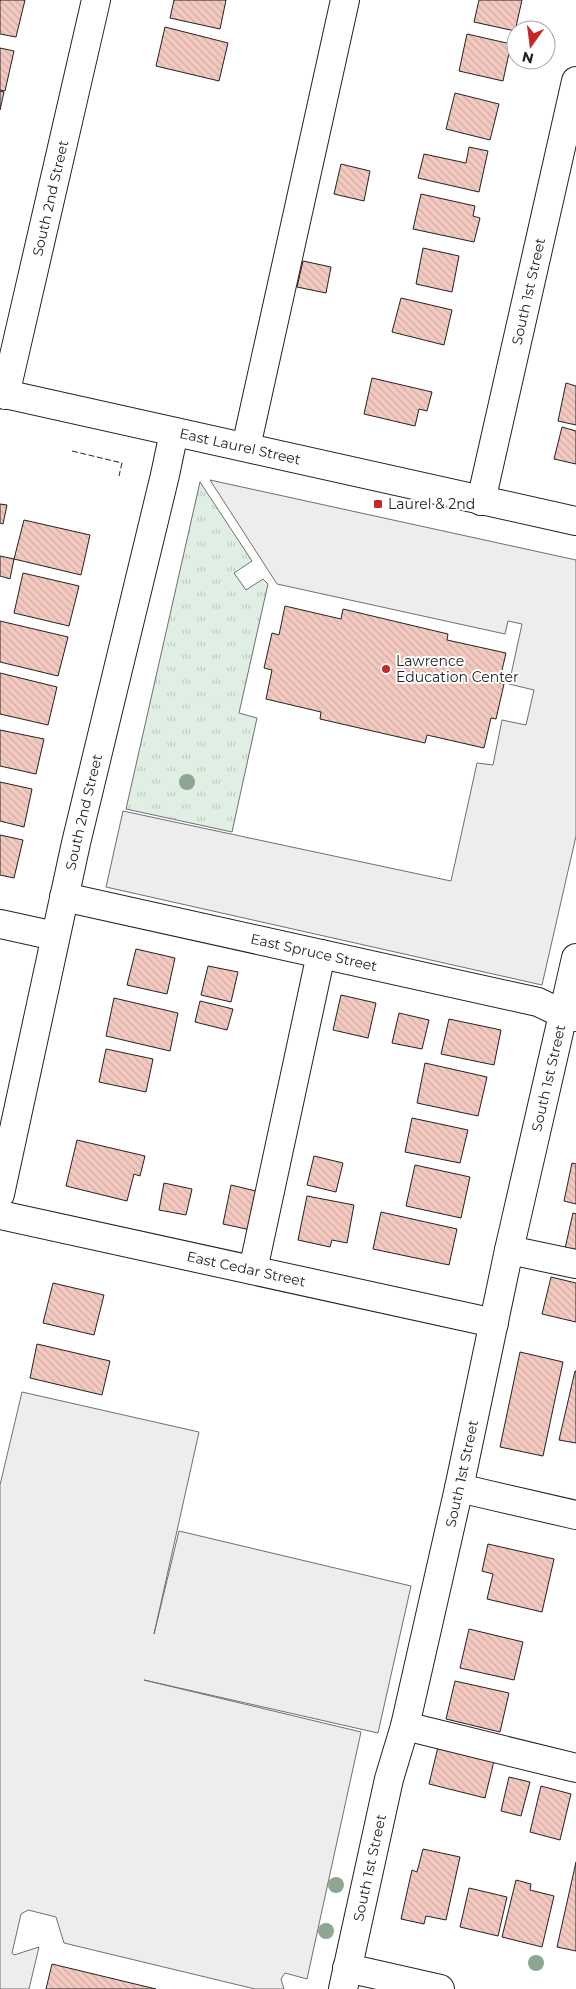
<svg xmlns="http://www.w3.org/2000/svg" width="576" height="1989" viewBox="0 0 576 1989" font-family="Montserrat,sans-serif">
<style>
.grass{fill:url(#grass-tufts);stroke:#6f6f6f}
.parking{fill:#ededed;stroke:#6f6f6f}
.building{fill:url(#building-back-hatch);stroke:#222}
.lines{fill:none;stroke-linecap:round;stroke-linejoin:round}
.minor-casing{stroke:#222;stroke-width:30}
.minor{stroke:#fff;stroke-width:28}
.fence{stroke:#222;stroke-width:1;stroke-dasharray:6 2.5;stroke-linecap:butt}
.tree{fill:#8da692}
.poi-dot{fill:#c62828;stroke:#fff;stroke-width:2}
.labels{text-anchor:middle;stroke-width:4;stroke-linejoin:round;paint-order:stroke}
.street-label{font-size:14px;fill:#222;stroke:#fff}
.poi-label{font-size:14px;fill:#222;stroke:#fff;text-anchor:start}
</style>
<defs>
<pattern id="grass-tufts" width="24" height="20" patternUnits="userSpaceOnUse" patternTransform="scale(1.25)"><rect width="24" height="20" fill="#e0efe3"/><path d="M3 7l-1-3M5 7V3M7 7l1-3M15 17l-1-3M17 17v-4M19 17l1-3" fill="none" stroke="#c0cdc2"/></pattern>
<pattern id="building-back-hatch" width="6" height="6" patternUnits="userSpaceOnUse" patternTransform="scale(1.25)"><rect width="6" height="6" fill="#f3c9c0"/><path d="M-1 5l2 2M0 0l6 6M5-1l2 2" fill="none" stroke="#d0aca5"/></pattern>
</defs>
<rect width="100%" height="100%" fill="#fff"/>
<polygon class="grass" points="200,482 252,561 234,573 246,590 263,579 268,584 239,713 257,718 232,832 126,809"/>
<g class="parking">
<polygon points="210,480 576,560 576,836 542,985 106,887 123,811 451,881 477,763 493,765 502,720 526,725 534,690 509,684 522,624 508,621 505,634 277,584"/>
<polygon points="22,1392 199,1432 154,1634 179,1531 411,1586 378,1733 144,1680 361,1732 307,1979 285,1973 281,1979 284,1989 255,1989 64,1943 56,1917 28,1910 21,1914 12,1953 14,1955 39,1947 29,1989 0,1989 0,1485"/>
</g>
<g class="building">
<polygon points="0,0 25,0 16,37 0,34"/>
<polygon points="174,0 226,0 220,29 170,18"/>
<polygon points="479,0 522,0 515,31 474,22"/>
<polygon points="165,27 228,43 219,81 156,66"/>
<polygon points="467,34 511,44 503,81 459,71"/>
<polygon points="0,48 14,51 5,91 0,90"/>
<polygon points="0,91 4,92 0,110"/>
<polygon points="455,93 499,104 490,140 446,129"/>
<polygon points="469,147 488,151 479,192 418,178 424,154 466,163"/>
<polygon points="341,164 370,171 364,201 334,194"/>
<polygon points="421,194 475,206 473,216 480,218 474,242 413,229"/>
<polygon points="423,248 459,256 452,292 416,284"/>
<polygon points="303,261 331,267 326,293 297,287"/>
<polygon points="401,298 452,310 444,345 392,332"/>
<polygon points="372,378 432,392 427,411 419,409 415,426 364,414"/>
<polygon points="566,383 576,386 576,425 558,421"/>
<polygon points="562,427 576,431 576,464 554,459"/>
<polygon points="0,504 7,505 3,524 0,523"/>
<polygon points="24,520 90,535 81,575 14,559"/>
<polygon points="0,556 14,559 10,579 0,576"/>
<polygon points="23,573 79,586 69,626 14,613"/>
<polygon points="285,606 341,619 343,609 448,634 447,640 506,653 499,683 504,684 496,719 491,718 484,748 427,735 425,743 320,719 321,712 266,699 272,670 264,668 272,633 279,635"/>
<polygon points="0,621 68,637 58,676 0,662"/>
<polygon points="0,673 57,687 48,725 0,714"/>
<polygon points="0,730 44,739 36,774 0,766"/>
<polygon points="0,782 32,789 24,827 0,821"/>
<polygon points="0,835 23,840 14,878 0,875"/>
<polygon points="136,949 175,958 167,994 127,985"/>
<polygon points="208,966 238,972 231,1002 201,995"/>
<polygon points="341,995 376,1003 368,1038 333,1030"/>
<polygon points="114,998 178,1013 170,1051 106,1036"/>
<polygon points="200,1001 233,1009 227,1030 195,1022"/>
<polygon points="399,1013 429,1020 422,1049 392,1043"/>
<polygon points="449,1019 501,1030 494,1065 441,1054"/>
<polygon points="106,1049 153,1059 146,1092 99,1082"/>
<polygon points="425,1063 487,1077 478,1116 417,1103"/>
<polygon points="412,1118 468,1130 460,1163 405,1152"/>
<polygon points="77,1140 145,1156 140,1176 134,1174 127,1201 66,1186"/>
<polygon points="314,1156 343,1163 336,1192 307,1185"/>
<polygon points="572,1163 576,1164 576,1204 564,1201"/>
<polygon points="415,1165 470,1177 461,1218 406,1206"/>
<polygon points="164,1183 192,1189 186,1215 159,1210"/>
<polygon points="231,1185 260,1192 251,1230 223,1224"/>
<polygon points="307,1196 354,1205 347,1243 332,1240 330,1247 298,1240"/>
<polygon points="381,1212 457,1229 449,1265 373,1249"/>
<polygon points="573,1213 576,1214 576,1255 564,1253"/>
<polygon points="551,1277 576,1283 576,1322 542,1314"/>
<polygon points="53,1283 104,1295 94,1335 43,1323"/>
<polygon points="37,1344 110,1361 102,1395 30,1378"/>
<polygon points="520,1352 563,1362 543,1456 500,1447"/>
<polygon points="575,1371 576,1371 576,1443 559,1440"/>
<polygon points="488,1544 554,1559 542,1612 487,1599 493,1574 482,1571"/>
<polygon points="469,1629 523,1642 514,1680 460,1668"/>
<polygon points="455,1681 509,1693 500,1732 446,1719"/>
<polygon points="438,1747 494,1761 485,1798 429,1784"/>
<polygon points="509,1777 530,1782 521,1816 501,1811"/>
<polygon points="541,1786 571,1794 560,1840 530,1832"/>
<polygon points="423,1849 460,1857 446,1920 426,1916 424,1924 401,1919 412,1870 417,1872"/>
<polygon points="576,1862 576,1951 557,1947"/>
<polygon points="516,1880 531,1884 530,1890 554,1896 542,1947 502,1937"/>
<polygon points="469,1888 507,1897 498,1936 460,1927"/>
<polygon points="52,1964 156,1989 46,1989"/>
</g>
<g class="lines">
<defs>
<g id="minor">
<path id="s1" d="M0,393l576,128"/>
<path id="s2" d="M5,395l91,-395"/>
<polyline points="246,447 345,0"/>
<path id="s3" d="M481,501l95,-420"/>
<path id="s4" d="M64,897l474,105 25,12 13,3"/>
<polyline points="0,924 55,936"/>
<path id="s5" d="M0,1194l76,-351 89,-368 9,-43"/>
<path id="s6" d="M0,1215l494,108"/>
<polyline points="509,1250 576,1264"/>
<polyline points="253,1270 321,954"/>
<polyline points="459,1488 576,1515"/>
<polyline points="405,1726 576,1768"/>
<polyline points="347,1968 440,1989"/>
<path id="s7" d="M343,1989l46,-210 16,-53 54,-238 50,-238 67,-292"/>
</g>
</defs>
<use href="#minor" class="minor-casing"/>
<use href="#minor" class="minor"/>
<polyline class="fence" points="72,451 122,463 119,476"/>
</g>
<g class="tree">
<circle cx="187" cy="782" r="8"/>
<circle cx="336" cy="1885" r="8"/>
<circle cx="326" cy="1931" r="8"/>
<circle cx="536" cy="1963" r="8"/>
</g>
<g class="poi-dot">
<rect x="373" y="499" width="10" height="10" rx="2.5"/>
<circle cx="386" cy="669" r="5"/>
</g>
<g class="labels">
<g class="street-label">
<text dy="5" stroke="none"><textPath href="#s2" startOffset="202">South 2nd Street</textPath></text>
<text dy="5" stroke="none"><textPath href="#s3" startOffset="215">South 1st Street</textPath></text>
<text dy="5" stroke="none"><textPath href="#s1" startOffset="246">East Laurel Street</textPath></text>
<text dy="5" stroke="none"><textPath href="#s5" startOffset="391">South 2nd Street</textPath></text>
<text dy="5" stroke="none"><textPath href="#s4" startOffset="256">East Spruce Street</textPath></text>
<text dy="5" stroke="none"><textPath href="#s7" startOffset="934">South 1st Street</textPath></text>
<text dy="5" stroke="none"><textPath href="#s6" startOffset="252">East Cedar Street</textPath></text>
<text dy="5" stroke="none"><textPath href="#s7" startOffset="529">South 1st Street</textPath></text>
<text dy="5" stroke="none"><textPath href="#s7" startOffset="124">South 1st Street</textPath></text>
</g>
<g class="poi-label">
<text x="388" y="509">Laurel &amp; 2nd</text>
<text x="396" y="666">Lawrence<tspan x="396" dy="16">Education Center</tspan></text>
</g>
</g>
<g transform="translate(531 45) rotate(194)"><circle r="24" fill="#ffffff" stroke="#a7a7a7"/>
<path d="M0-4L9 19L0 12L-9 19Z" fill="#c62828"/>
<text y="-8" font-size="14" font-weight="bold" text-anchor="middle" fill="#222222">N</text>
</g>
</svg>
